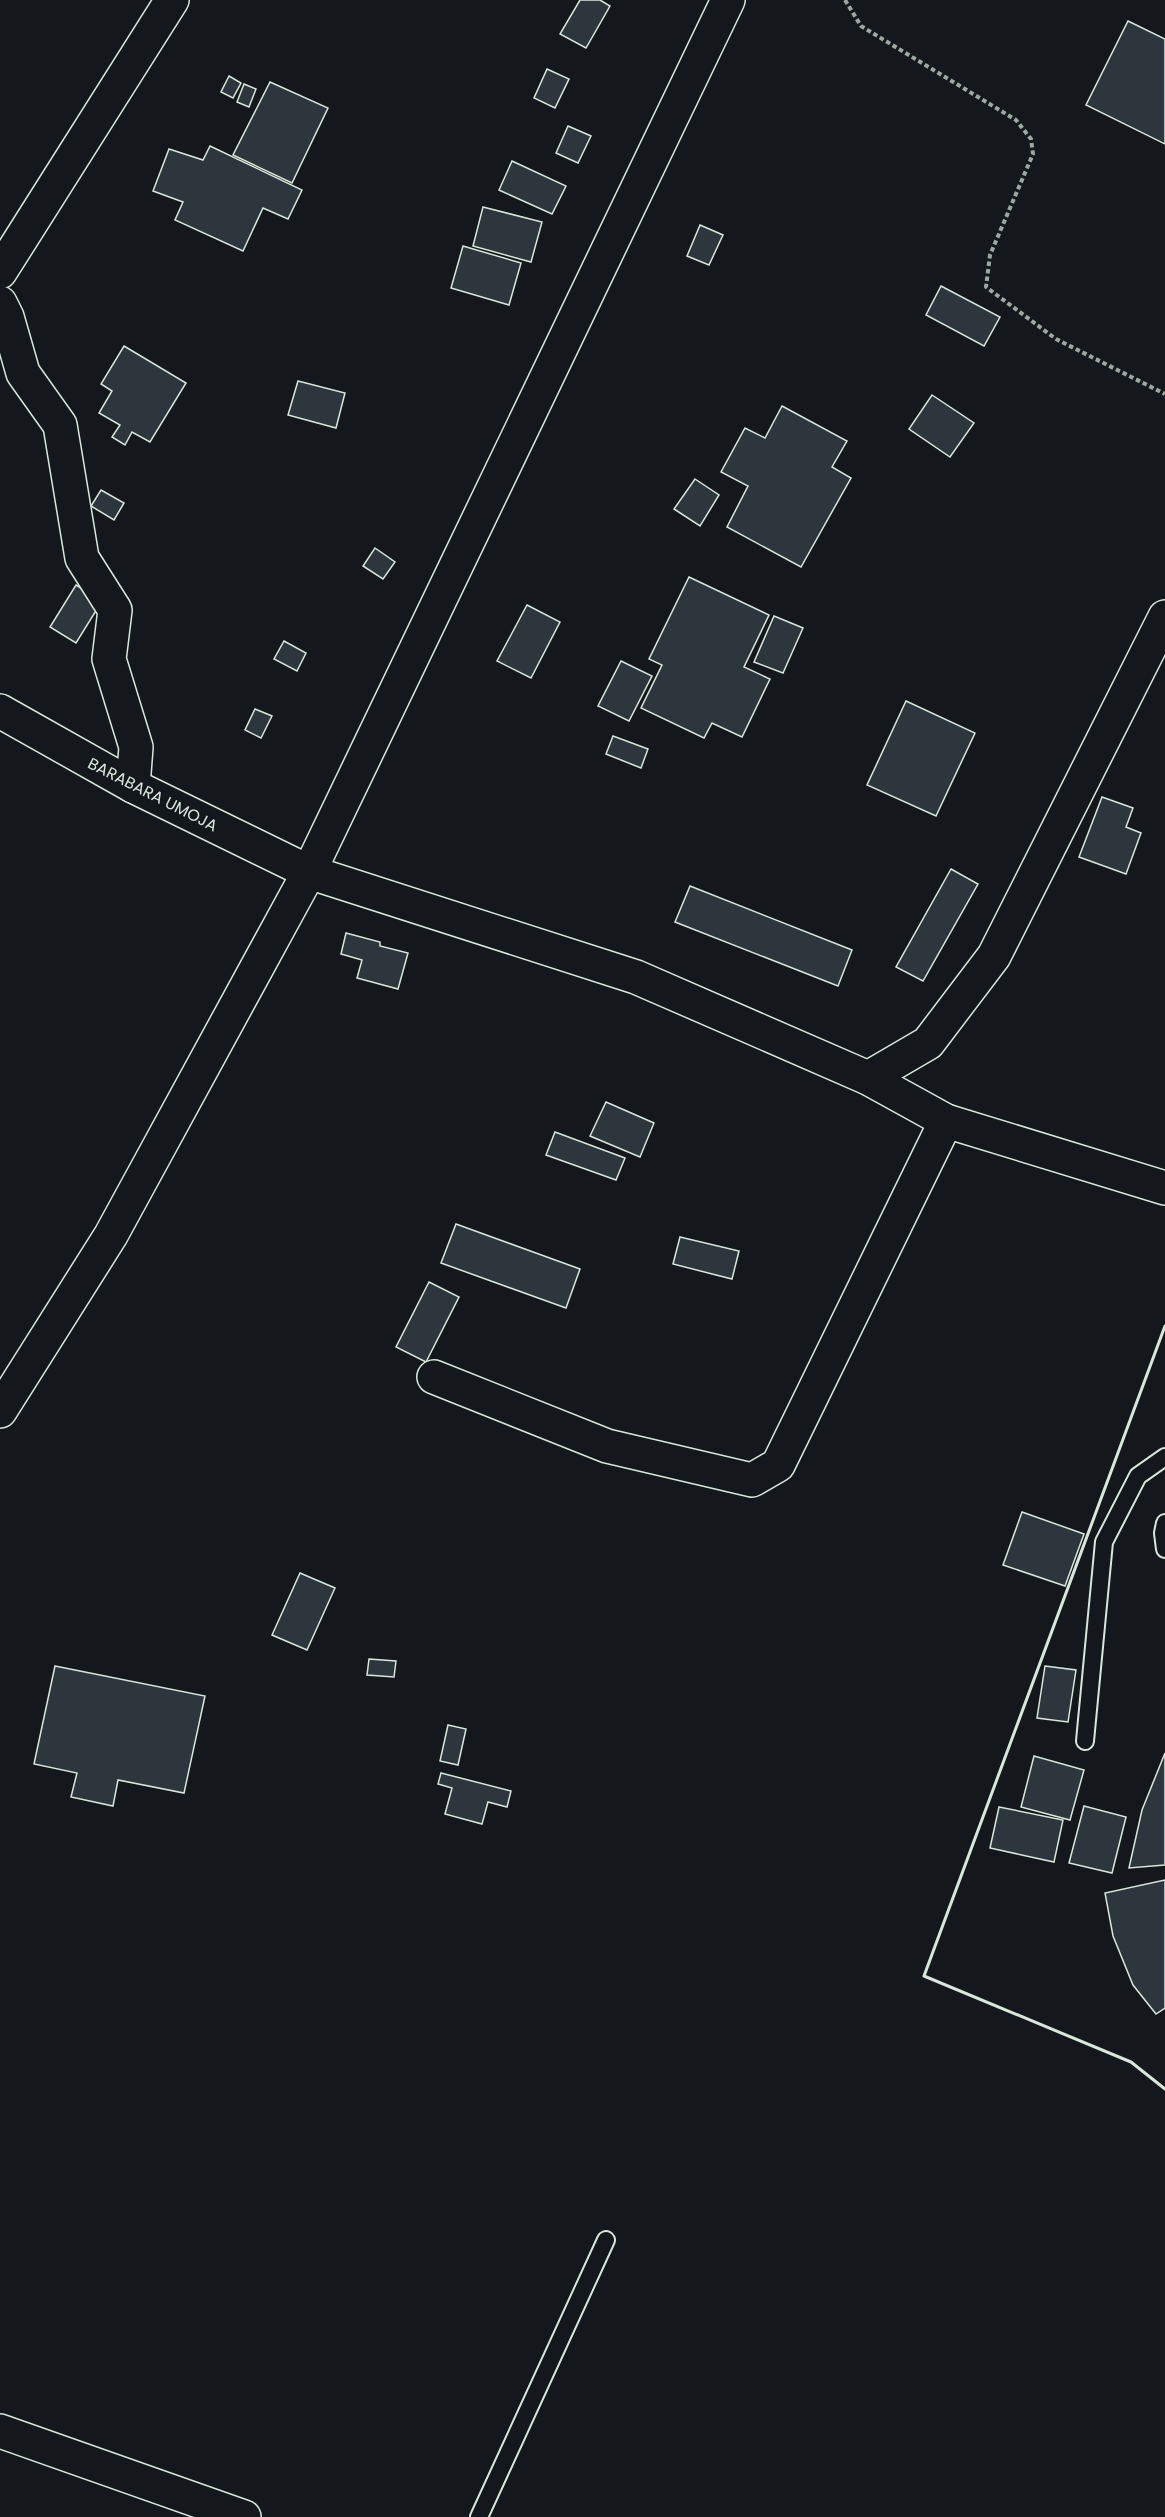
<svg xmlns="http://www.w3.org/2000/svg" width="1165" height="2517" viewBox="0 0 1165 2517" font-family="Poppins,sans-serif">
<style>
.building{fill:#2c363c;stroke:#d8e6dc;stroke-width:1.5}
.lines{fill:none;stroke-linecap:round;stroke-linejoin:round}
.service-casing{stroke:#d8e6dc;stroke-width:20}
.minor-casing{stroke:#d8e6dc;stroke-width:36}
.tertiary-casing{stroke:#d8e6dc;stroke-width:36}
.path{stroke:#9da8a2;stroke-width:4;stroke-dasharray:4.5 3;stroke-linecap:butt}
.service{stroke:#14181c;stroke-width:16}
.minor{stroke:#14181c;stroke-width:33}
.tertiary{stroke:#14181c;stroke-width:33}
.wall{stroke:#d8e6dc;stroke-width:3}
.labels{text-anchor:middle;stroke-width:4.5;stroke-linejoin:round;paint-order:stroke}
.street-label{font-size:16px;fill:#d8e6dc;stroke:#14181c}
</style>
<rect width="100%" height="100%" fill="#14181c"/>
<g class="building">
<polygon points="580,0 600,0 610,6 586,48 560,34"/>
<polygon points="1128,21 1165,39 1165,144 1086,105"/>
<polygon points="547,69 569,79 555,108 534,98"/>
<polygon points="229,76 241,83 233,98 221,92"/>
<polygon points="270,82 328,108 292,183 233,155"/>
<polygon points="244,84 256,89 249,107 237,102"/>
<polygon points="568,126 591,136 578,163 556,153"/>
<polygon points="210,146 302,190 288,219 263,208 243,251 175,220 183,202 153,191 169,149 203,160"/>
<polygon points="512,161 566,186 552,214 499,190"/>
<polygon points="483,207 542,222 531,262 473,246"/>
<polygon points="700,225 723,235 709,265 687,256"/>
<polygon points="463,246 521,263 509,305 451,288"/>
<polygon points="941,286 1000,317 984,346 926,315"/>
<polygon points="124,346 186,383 150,442 132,432 125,445 112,437 120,425 99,413 112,391 101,384"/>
<polygon points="298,381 345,393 336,428 288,415"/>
<polygon points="932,395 974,423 950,457 909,429"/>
<polygon points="782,406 847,441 832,467 851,478 801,567 727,527 748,486 721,472 745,428 765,438"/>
<polygon points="695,479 719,495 700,526 674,509"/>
<polygon points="101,490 124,503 114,520 91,506"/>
<polygon points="375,548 395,562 383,579 363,566"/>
<polygon points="689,577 769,615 744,667 770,679 742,737 712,723 704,738 641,708 662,665 649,659"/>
<polygon points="76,585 102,601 76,643 50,627"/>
<polygon points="527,605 560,622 531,678 497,661"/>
<polygon points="774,616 803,628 783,673 754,662"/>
<polygon points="284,641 306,653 297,671 274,659"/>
<polygon points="621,661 652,676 629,721 598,706"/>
<polygon points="906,701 975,733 936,816 867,785"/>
<polygon points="255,709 272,716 261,738 245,730"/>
<polygon points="613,736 648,749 641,768 606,754"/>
<polygon points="1102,797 1133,808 1126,827 1141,833 1126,874 1079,857"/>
<polygon points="951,869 978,884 923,981 896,967"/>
<polygon points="690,886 852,950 838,986 675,922"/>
<polygon points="346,933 380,942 380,946 408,953 398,989 357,978 362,960 341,954"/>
<polygon points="606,1102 654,1123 640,1157 590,1136"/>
<polygon points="555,1132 625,1158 616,1180 546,1155"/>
<polygon points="456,1224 580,1269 566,1308 441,1263"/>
<polygon points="680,1237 739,1251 732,1279 673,1264"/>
<polygon points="429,1282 459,1297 426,1362 396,1347"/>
<polygon points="1022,1512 1084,1534 1065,1586 1003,1565"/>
<polygon points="300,1573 335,1588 307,1650 272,1635"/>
<polygon points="369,1659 396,1661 394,1677 367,1675"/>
<polygon points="55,1666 205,1696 184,1793 118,1780 113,1806 71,1797 77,1773 34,1764"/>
<polygon points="1045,1666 1076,1670 1068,1722 1037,1718"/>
<polygon points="448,1725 466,1729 458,1765 440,1761"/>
<polygon points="1165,1753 1165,1865 1129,1868 1142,1810"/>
<polygon points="1034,1756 1084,1770 1070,1820 1021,1807"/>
<polygon points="441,1773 511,1791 507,1807 488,1802 482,1824 445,1814 452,1788 438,1784"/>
<polygon points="1084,1806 1126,1817 1112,1873 1069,1863"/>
<polygon points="999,1807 1063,1820 1054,1862 990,1848"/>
<polygon points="1165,1880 1165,2008 1156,2014 1133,1985 1113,1936 1105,1893"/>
</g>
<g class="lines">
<defs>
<g id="service">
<polyline points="1165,1523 1163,1533 1165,1549"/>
<polyline points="1085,1741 1104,1542 1138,1476 1165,1457"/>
<polyline points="479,2517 606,2240"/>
</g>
<g id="minor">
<polyline points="0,272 172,0"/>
<polyline points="0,303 7,317 23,373 60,425 82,558 115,610 109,659 136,747 133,786"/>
<polyline points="0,711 133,786 309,872 636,977 868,1078 946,1121 1165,1188"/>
<polyline points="868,1078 928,1043 994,956 1165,617"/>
<polyline points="434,1377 607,1446 752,1480 778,1465 946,1121"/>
<polyline points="0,2431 244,2517"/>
</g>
<polyline id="tertiary" points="0,1411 111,1235 309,872 728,0"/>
</defs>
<use href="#service" class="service-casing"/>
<use href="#minor" class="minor-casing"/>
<use href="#tertiary" class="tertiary-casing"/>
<polyline class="path" points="845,0 861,26 1016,120 1031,139 1033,154 990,255 986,287 1056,339 1165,394"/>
<use href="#service" class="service"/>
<use href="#minor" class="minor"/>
<use href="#tertiary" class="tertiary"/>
<polyline class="wall" points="1165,1326 924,1976 1131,2062 1165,2089"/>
</g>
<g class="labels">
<g class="street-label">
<text transform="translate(153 794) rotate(27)" y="6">BARABARA UMOJA</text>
</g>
</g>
</svg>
